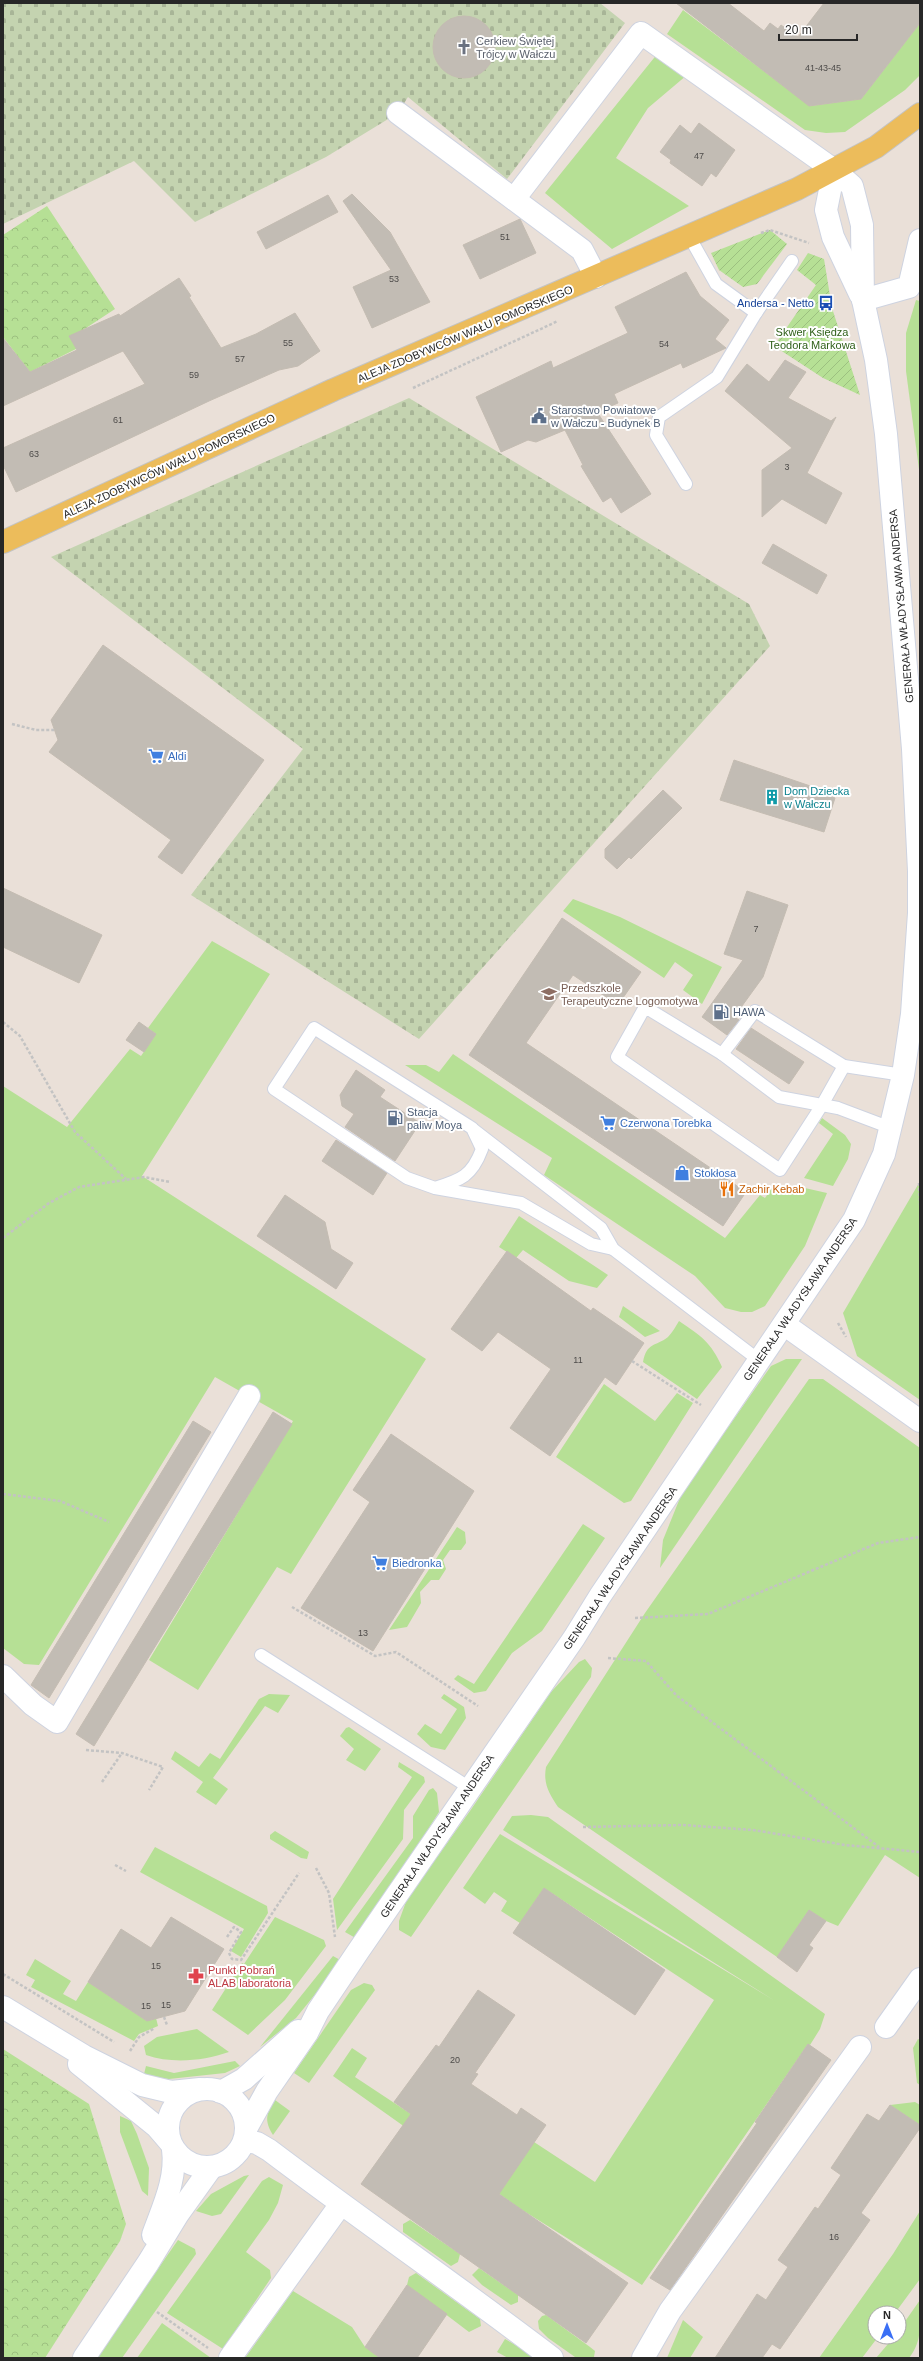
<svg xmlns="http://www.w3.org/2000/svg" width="923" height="2361" viewBox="0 0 923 2361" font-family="Arial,sans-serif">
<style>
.grass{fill:#b6e095}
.forest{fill:url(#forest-crowns)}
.cemetery{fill:url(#cemetery-stones)}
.garden{fill:url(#garden-furrows)}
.building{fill:#c2bcb4;stroke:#c4bcb2}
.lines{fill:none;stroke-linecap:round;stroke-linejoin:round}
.lane-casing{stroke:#ced3e0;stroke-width:14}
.street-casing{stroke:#ced3e0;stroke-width:24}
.secondary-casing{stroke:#ced3e0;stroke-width:24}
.primary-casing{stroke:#c3c3c3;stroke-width:24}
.path{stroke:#c3c3c3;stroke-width:2.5;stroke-dasharray:3 2;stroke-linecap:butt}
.lane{stroke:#fff;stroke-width:12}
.street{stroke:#fff;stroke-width:22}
.secondary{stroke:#fff;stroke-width:22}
.primary{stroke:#ecbc5b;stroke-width:22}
.labels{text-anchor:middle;stroke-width:4;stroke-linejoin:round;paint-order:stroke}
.number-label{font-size:9px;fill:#4e4c4a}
.worship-label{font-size:11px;fill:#5b616d;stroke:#fff;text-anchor:start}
.transit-label{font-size:11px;fill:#164399;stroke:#fff;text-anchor:end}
.park-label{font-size:11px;fill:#30601a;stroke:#fff}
.street-label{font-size:11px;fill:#272727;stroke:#fff}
.service-label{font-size:11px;fill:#4e5e75;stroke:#fff;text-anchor:start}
.shop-label{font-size:11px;fill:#366cbe;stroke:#fff;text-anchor:start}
.culture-label{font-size:11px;fill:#0d838f;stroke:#fff;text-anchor:start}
.education-label{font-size:11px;fill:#785e54;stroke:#fff;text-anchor:start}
.food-label{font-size:11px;fill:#c56008;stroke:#fff;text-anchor:start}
.health-label{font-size:11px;fill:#be3a42;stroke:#fff;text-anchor:start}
</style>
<defs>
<pattern id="forest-crowns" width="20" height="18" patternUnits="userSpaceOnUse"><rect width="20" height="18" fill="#b6e095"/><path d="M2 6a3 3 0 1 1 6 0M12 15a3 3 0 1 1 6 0" fill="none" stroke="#9cc080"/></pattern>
<pattern id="cemetery-stones" width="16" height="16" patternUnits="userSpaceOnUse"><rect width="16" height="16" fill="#c4d3b0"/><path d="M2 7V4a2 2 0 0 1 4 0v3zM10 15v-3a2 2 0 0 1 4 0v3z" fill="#a8b597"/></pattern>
<pattern id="garden-furrows" width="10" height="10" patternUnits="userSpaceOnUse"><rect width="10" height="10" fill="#b6e095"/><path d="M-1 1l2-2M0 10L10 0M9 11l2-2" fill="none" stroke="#9cc080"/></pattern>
</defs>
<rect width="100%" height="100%" fill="#eae0d8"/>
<g class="grass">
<polygon points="683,10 810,106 861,99 920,23 920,75 905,90 845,132 826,133 805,130 667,34"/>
<polygon points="658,53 687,75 648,108 616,158 689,206 612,249 545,193"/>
<polygon points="916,300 920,301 920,477 906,371 906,333"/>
<polygon points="573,899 620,917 722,967 702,1004 683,990 693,975 675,962 664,978 563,911"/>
<polygon points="212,941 270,974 142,1176 426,1359 291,1574 277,1567 198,1690 149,1660 293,1421 215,1377 39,1665 24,1664 3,1648 3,1086 67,1127 130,1049 141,1056 156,1034 148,1028"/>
<polygon points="453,1054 725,1238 760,1195 765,1198 774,1185 781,1189 784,1185 793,1190 796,1186 827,1193 805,1246 765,1306 752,1312 741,1312 725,1308 695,1276 544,1175 552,1158 405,1065 426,1065 439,1072"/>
<polygon points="822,1118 845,1135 851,1144 848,1159 833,1186 804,1178 833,1134 819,1123"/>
<polygon points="919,1183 920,1205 920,1400 857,1356 843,1313"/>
<polygon points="519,1216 608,1275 597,1288 569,1281 523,1250 516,1258 499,1247"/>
<polygon points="623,1306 660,1331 645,1337 619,1317"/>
<path d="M679,1321c22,15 32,21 43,46l-25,32 -54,-37c4,-20 12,-15 25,-25 4,-4 8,-11 11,-16z"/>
<polygon points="786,1359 802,1359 660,1568 663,1540 682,1493 771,1366"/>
<path d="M809,1379h14l97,69v430l-35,-23 -47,71 -12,-5 -17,-11 -32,47 -219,-150c-9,-14 -15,-23 -12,-40l99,-154z"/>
<polygon points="604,1384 655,1421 677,1393 693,1403 631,1501 624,1503 556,1457"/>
<polygon points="583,1524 605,1538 542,1631 512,1653 486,1691 474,1693 454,1679 458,1675 474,1684"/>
<polygon points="457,1527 465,1532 466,1543 461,1550 450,1550 443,1560 446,1569 439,1580 431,1580 420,1592 421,1603 407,1627 389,1630"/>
<polygon points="585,1659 592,1668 591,1677 411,1937 399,1930 399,1921 407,1899 470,1811 551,1692 579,1662"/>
<polygon points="269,1694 290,1695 278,1713 265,1706 213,1778 228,1789 216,1805 196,1792 203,1782 171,1759 175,1751 199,1767 210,1753 220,1759 259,1699"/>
<polygon points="444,1694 464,1707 466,1718 445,1750 431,1747 417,1734 425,1724 441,1734 457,1709 441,1698"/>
<polygon points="349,1727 381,1749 365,1771 346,1760 354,1749 340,1736 346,1728"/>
<polygon points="399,1762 424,1777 425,1782 404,1810 403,1839 337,1930 333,1899 412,1777 398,1767"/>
<polygon points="433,1788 437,1793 439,1812 359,1940 345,1932 413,1838 413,1816 429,1790"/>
<polygon points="531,1815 548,1817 825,2014 820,2029 810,2045 808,2044 642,2285 519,2208 333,2076 352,2048 367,2058 355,2077 423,2122 534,2142 595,2182 714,2000 544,1888 520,1923 501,1911 507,1901 494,1892 485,1904 463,1888 500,1834 775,2001 503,1830 512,1816"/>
<polygon points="275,1831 309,1852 307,1859 301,1858 270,1839 270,1835"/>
<polygon points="155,1847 267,1906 268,1913 241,1957 231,1951 244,1929 140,1872"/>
<polygon points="275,1917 324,1940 326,1946 285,2000 248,2035 212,2010 242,1963 244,1964"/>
<polygon points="333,1956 342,1961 296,2018 260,2047"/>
<polygon points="35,1959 71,1981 63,1994 76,2001 88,1982 147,2021 156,2018 158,2026 139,2034 134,2041 31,1987 35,1980 26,1975"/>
<polygon points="364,1983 372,1985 375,1990 309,2083 294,2073 351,1990"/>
<path d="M197,2029l32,23c-26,9 -57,12 -83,3l-2,-9 13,-9z"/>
<polygon points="918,2039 920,2040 920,2085 917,2083 913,2048"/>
<polygon points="235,2061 240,2066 225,2073 169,2079 155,2078 144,2074 146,2066 174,2073"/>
<path d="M275,2100l15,11 -17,24c-9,-14 -7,-22 2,-35z"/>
<polygon points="915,2102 920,2105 920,2125 890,2105"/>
<polygon points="120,2116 131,2121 137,2134 149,2168 148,2196 142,2191 120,2132"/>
<polygon points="249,2175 221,2214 212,2216 196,2211 211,2194 244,2176"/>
<polygon points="269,2177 283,2185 278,2203 269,2220 246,2252 270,2270 271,2278 223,2349 167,2313 262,2181"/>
<polygon points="920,2211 920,2279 895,2313 875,2313 875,2337 878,2337 862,2358 819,2358 893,2254"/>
<polygon points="410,2220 460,2254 458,2262 451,2266 403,2232 403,2224"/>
<polygon points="178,2240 195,2249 196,2254 122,2358 96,2358"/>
<polygon points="479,2268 518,2295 518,2302 511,2305 482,2285 472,2275"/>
<polygon points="416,2273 480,2319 481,2326 469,2332 407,2285 409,2277"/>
<polygon points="293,2291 352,2327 365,2347 380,2358 245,2358"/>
<path d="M920,2300c0,22 3,41 -11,58h-33l18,-21h5v-7z"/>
<polygon points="546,2315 590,2347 595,2351 594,2357 575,2357 548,2338 539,2329 538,2321 542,2316"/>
<polygon points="683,2320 703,2337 690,2358 667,2358"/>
<polygon points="162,2323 211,2358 137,2358"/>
<polygon points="505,2339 535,2356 538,2358 508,2358 497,2352"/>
</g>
<g class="forest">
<polygon points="47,206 115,309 83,330 92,341 30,372 3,337 3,235"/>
<polygon points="3,2049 89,2104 126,2224 120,2241 45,2358 3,2358"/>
</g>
<g class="cemetery">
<polygon points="3,3 600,3 625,23 507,179 408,97 398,113 326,157 195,222 134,161 3,224"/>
<polygon points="409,398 749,604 770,646 419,1039 191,895 303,749 51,557"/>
</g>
<g class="garden">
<polygon points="770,230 787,244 757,284 743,287 719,270 711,253"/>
<polygon points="808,253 824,259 832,308 860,395 823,378 774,346 816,285 797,270"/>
</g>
<g class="building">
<polygon points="676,3 728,3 764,31 770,23 778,29 781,25 798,37 824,3 920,3 920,23 861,99 809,106"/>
<circle cx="464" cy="47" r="31"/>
<polygon points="699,123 735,150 716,177 711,173 702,186 670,163 671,160 660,152 680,125 691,134"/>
<polygon points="352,194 390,232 430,302 372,328 353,287 391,270 343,201"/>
<polygon points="328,195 338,212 266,249 257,232"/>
<polygon points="520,219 536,253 480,279 463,245"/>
<polygon points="686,272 700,296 729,320 715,339 726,348 683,368 681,363 614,394 618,403 597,412 651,494 621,513 611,497 603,502 581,466 583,465 565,430 536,442 528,440 501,452 476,397 551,361 553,368 628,333 615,307"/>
<polygon points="179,278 191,296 189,297 221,348 256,334 295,313 320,351 298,366 279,370 209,401 16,492 3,465 3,448 145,384 123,351 3,406 3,338 30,372 77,350 69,336 119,314 120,316"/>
<polygon points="785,360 806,372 788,398 831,421 836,417 807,473 842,493 826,524 782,499 762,517 762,470 792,448 725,391 747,364 769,382"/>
<polygon points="773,544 827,575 817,594 762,563"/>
<polygon points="103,645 264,760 182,874 158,857 171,840 49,752 58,740 51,720"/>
<polygon points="734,760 825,791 824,794 835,798 824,832 720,800"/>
<polygon points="663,790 682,808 631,859 629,857 617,869 605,858 605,849"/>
<polygon points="3,888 102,935 79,983 3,947"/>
<polygon points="747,891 788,905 763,977 734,1017 739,1020 727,1035 702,1017 743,960 724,954"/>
<polygon points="562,918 641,972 618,1005 573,975 526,1043 746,1192 723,1226 469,1055"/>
<polygon points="139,1022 156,1034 144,1052 126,1040"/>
<polygon points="751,1028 804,1062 789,1084 736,1049"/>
<polygon points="356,1070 385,1090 380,1097 420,1123 395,1161 345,1127 354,1114 342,1106 340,1095"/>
<polygon points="336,1140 387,1173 373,1195 322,1161"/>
<polygon points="285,1195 325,1222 331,1249 353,1263 336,1289 257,1236"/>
<polygon points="507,1251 591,1311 593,1308 644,1343 616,1385 605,1377 550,1456 510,1428 551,1369 498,1332 482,1351 451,1329"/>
<polygon points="273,1412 292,1424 94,1746 76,1734"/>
<polygon points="193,1421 211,1432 49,1698 31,1685"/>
<polygon points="391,1434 474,1491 373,1651 301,1608 370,1502 353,1490"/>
<polygon points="544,1888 665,1970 635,2015 513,1933"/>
<polygon points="809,1910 826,1921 809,1945 813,1948 797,1972 777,1957"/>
<polygon points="171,1917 224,1949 185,2011 147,2021 88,1982 121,1929 151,1948"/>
<polygon points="478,1990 515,2015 475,2073 478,2074 471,2084 517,2115 521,2108 546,2125 499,2194 628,2283 586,2343 361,2184 411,2114 394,2102 436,2045 439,2047"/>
<polygon points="808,2044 831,2060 670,2290 650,2278 757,2123 755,2122"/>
<polygon points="890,2105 920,2125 920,2128 861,2213 870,2220 780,2349 772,2344 762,2358 715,2358 757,2294 766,2300 788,2267 778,2260 815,2207 818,2209 841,2175 831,2168 867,2114 879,2121"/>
<polygon points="407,2285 447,2314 417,2358 380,2358 365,2347"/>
</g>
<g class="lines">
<defs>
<g id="lane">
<polyline points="689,236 716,284 756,313"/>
<polyline points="686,484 656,435 659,417 717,377 756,313 792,261"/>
<polyline points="722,1054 755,1011 844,1066 903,1075"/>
<polyline points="844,1066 822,1105 780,1170 617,1057 645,1007 722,1054 779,1097 838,1108 891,1128"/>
<polyline points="474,1130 601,1228 613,1249 760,1361"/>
<path d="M435,1188c26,-8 37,-12 47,-39l-10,-21 -158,-100 -40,61 133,89 28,10 86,15 70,41 22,5"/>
<polyline points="261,1655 470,1788"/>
</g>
<g id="street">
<polyline points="398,113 582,250 596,277"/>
<polyline points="514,199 641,33 834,170"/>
<polyline points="863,300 909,287 920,240"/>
<polyline points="785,1325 920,1421"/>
<polyline points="3,1676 33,1705 57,1722 249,1396"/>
<polyline points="3,2007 84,2056 142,2085 171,2092 200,2089"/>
<polyline points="886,2027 920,1979"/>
<polyline points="79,2064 157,2127 169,2141"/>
<path d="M245,2141l12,2 12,7c94,71 190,137 283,208"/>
<polyline points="230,2358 341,2204"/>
<polyline points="643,2358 670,2311 860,2047"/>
</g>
<g id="secondary">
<polyline points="834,170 826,210 833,237 860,294"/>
<circle cx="207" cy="2128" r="39"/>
<polyline points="221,2092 244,2079 298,2031"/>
<polyline points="247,2127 267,2091 307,2033 318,2011 359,1950 574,1638 600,1596 854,1220 884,1154 903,1075 912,1014 919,913 919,871 913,749 886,434 876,360 863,300 862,225 852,186 834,170"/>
<path d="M153,2235c10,-28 24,-56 20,-86"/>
<polyline points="84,2358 148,2263 178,2214 211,2168"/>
</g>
<polyline id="primary" points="3,542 333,390 797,189 876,147 920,114"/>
</defs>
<use href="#lane" class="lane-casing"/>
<use href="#street" class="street-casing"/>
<use href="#secondary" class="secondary-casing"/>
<use href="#primary" class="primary-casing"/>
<g class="path">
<polyline points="761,233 770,230 809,243"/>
<polyline points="413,388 558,321"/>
<polyline points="12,724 36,730 54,730"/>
<polyline points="3,1022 20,1036 75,1132 126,1179"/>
<polyline points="919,1183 920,1205"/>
<polyline points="3,1238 49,1203 79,1187 144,1177 170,1182"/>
<polyline points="838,1323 846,1337"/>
<polyline points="632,1361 701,1405"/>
<polyline points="3,1494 60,1501 109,1522"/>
<polyline points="292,1607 375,1656 396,1652 478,1706"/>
<polyline points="635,1618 708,1614 878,1543 920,1537"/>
<polyline points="608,1658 646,1661 676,1695 879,1847"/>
<polyline points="86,1750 122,1753 163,1767 149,1790"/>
<polyline points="102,1782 122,1753"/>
<polyline points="583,1827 683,1825 753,1830 845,1845 920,1852"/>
<polyline points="115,1865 126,1871"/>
<polyline points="316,1868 329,1893 335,1937"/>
<polyline points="227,1937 234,1927 241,1932 229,1953 232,1959 241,1960 299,1873"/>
<polyline points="3,1974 114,2042"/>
<polyline points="164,2017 167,2025"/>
<polyline points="130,2051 139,2037 155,2028"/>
<polyline points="157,2312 208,2348"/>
</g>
<use href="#lane" class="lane"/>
<use href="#street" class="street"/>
<use href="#secondary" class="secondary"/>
<use href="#primary" class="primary"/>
</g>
<defs>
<symbol id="church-bare" viewBox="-9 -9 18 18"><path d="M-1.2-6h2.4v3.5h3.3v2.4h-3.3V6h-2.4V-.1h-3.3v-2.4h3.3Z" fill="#6b7280" stroke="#fff" stroke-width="2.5" paint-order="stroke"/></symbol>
<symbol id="bus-bare" viewBox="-9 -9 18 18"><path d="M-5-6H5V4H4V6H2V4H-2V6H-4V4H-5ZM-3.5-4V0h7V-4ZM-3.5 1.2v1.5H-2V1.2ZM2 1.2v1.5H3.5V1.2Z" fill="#1a4fb4" stroke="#fff" stroke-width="2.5" paint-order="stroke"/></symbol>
<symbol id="civic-bare" viewBox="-9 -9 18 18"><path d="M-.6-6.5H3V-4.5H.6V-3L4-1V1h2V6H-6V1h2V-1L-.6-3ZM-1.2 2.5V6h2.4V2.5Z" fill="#5c6f8a" stroke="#fff" stroke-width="2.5" paint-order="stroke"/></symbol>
<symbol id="supermarket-bare" viewBox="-9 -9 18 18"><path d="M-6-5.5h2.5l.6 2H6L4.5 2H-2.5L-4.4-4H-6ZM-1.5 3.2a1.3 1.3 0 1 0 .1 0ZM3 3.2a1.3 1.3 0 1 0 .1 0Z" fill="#3f7fe0" stroke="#fff" stroke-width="2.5" paint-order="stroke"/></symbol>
<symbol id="building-bare" viewBox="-9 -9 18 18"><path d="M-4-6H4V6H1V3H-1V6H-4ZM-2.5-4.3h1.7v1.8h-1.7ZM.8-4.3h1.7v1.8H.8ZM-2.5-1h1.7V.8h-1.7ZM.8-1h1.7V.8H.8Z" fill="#0f9aa8" stroke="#fff" stroke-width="2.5" paint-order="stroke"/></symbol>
<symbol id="school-bare" viewBox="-9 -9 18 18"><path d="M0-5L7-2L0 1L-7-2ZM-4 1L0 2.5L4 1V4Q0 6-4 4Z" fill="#8d6e63" stroke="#fff" stroke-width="2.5" paint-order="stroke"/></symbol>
<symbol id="fuel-bare" viewBox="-9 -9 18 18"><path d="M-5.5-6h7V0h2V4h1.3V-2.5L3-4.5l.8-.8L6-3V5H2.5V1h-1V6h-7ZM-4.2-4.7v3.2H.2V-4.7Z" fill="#5c6f8a" stroke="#fff" stroke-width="2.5" paint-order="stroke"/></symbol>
<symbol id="shop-bare" viewBox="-9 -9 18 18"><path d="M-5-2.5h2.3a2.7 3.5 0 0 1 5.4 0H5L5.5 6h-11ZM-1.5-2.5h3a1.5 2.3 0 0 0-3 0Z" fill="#3f7fe0" stroke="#fff" stroke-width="2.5" paint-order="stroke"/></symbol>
<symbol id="restaurant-bare" viewBox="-9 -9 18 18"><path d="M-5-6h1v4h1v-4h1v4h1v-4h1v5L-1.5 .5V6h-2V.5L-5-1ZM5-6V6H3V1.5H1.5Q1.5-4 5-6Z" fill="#e8710a" stroke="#fff" stroke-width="2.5" paint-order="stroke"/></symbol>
<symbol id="pharmacy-bare" viewBox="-9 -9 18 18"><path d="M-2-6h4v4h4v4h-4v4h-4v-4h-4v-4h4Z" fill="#e0444e" stroke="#fff" stroke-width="2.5" paint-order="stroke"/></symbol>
</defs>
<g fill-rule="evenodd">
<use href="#church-bare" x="453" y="36" width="22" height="22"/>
<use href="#bus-bare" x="815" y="292" width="22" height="22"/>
<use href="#civic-bare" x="528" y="405" width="22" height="22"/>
<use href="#supermarket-bare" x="145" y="745" width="22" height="22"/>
<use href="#building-bare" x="761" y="786" width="22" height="22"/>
<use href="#school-bare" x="538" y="983" width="22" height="22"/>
<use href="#fuel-bare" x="710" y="1001" width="22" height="22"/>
<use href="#fuel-bare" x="384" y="1107" width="22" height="22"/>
<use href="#supermarket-bare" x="597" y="1112" width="22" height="22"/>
<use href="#shop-bare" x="671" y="1162" width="22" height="22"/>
<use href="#restaurant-bare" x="716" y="1178" width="22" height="22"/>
<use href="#supermarket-bare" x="369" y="1552" width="22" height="22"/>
<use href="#pharmacy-bare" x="185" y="1965" width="22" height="22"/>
</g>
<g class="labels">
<g class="number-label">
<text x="823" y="71">41-43-45</text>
<text x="699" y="159">47</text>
<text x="505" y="240">51</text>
<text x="394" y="282">53</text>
<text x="288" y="346">55</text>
<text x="664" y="347">54</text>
<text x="240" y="362">57</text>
<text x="194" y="378">59</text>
<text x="118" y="423">61</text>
<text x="34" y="457">63</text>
<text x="787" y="470">3</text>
<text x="756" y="932">7</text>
<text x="578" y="1363">11</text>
<text x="363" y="1636">13</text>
<text x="156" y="1969">15</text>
<text x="166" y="2008">15</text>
<text x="146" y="2009">15</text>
<text x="455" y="2063">20</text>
<text x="834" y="2240">16</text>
</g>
<g class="worship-label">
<text x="476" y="45">Cerkiew Świętej<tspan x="476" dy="13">Trójcy w Wałczu</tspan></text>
</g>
<g class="transit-label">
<text x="814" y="307">Andersa - Netto</text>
</g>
<g class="park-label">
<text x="812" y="336">Skwer Księdza<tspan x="812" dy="13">Teodora Markowa</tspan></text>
</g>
<g class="street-label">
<text transform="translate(465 334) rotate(-23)" y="4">ALEJA ZDOBYWCÓW WAŁU POMORSKIEGO</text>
<text transform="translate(169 466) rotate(-25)" y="4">ALEJA ZDOBYWCÓW WAŁU POMORSKIEGO</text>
<text transform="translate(901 606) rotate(-95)" y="4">GENERAŁA WŁADYSŁAWA ANDERSA</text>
<text transform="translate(800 1299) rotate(-56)" y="4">GENERAŁA WŁADYSŁAWA ANDERSA</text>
<text transform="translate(620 1568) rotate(-56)" y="4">GENERAŁA WŁADYSŁAWA ANDERSA</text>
<text transform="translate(437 1836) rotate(-56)" y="4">GENERAŁA WŁADYSŁAWA ANDERSA</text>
</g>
<g class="service-label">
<text x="551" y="414">Starostwo Powiatowe<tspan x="551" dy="13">w Wałczu - Budynek B</tspan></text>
<text x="733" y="1016">HAWA</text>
<text x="407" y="1116">Stacja<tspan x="407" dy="13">paliw Moya</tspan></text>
</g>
<g class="shop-label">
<text x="168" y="760">Aldi</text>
<text x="620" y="1127">Czerwona Torebka</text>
<text x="694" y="1177">Stokłosa</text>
<text x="392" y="1567">Biedronka</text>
</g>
<g class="culture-label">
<text x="784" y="795">Dom Dziecka<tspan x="784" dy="13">w Wałczu</tspan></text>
</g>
<g class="education-label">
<text x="561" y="992">Przedszkole<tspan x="561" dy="13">Terapeutyczne Logomotywa</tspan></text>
</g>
<g class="food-label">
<text x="739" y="1193">Zachir Kebab</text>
</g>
<g class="health-label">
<text x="208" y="1974">Punkt Pobrań<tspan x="208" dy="13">ALAB laboratoria</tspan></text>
</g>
</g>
<rect width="923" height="2361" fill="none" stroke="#272727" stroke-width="8"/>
<g transform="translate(887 2325)"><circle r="19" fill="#ffffff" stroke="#a9a9a9"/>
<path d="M0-3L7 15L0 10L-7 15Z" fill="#3a6ff5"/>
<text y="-6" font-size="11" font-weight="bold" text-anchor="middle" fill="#272727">N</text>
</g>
<path d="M779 34v6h78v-6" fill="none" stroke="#272727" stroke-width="2"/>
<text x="785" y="34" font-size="12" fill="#272727" stroke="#ffffff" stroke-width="3" paint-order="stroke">20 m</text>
</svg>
